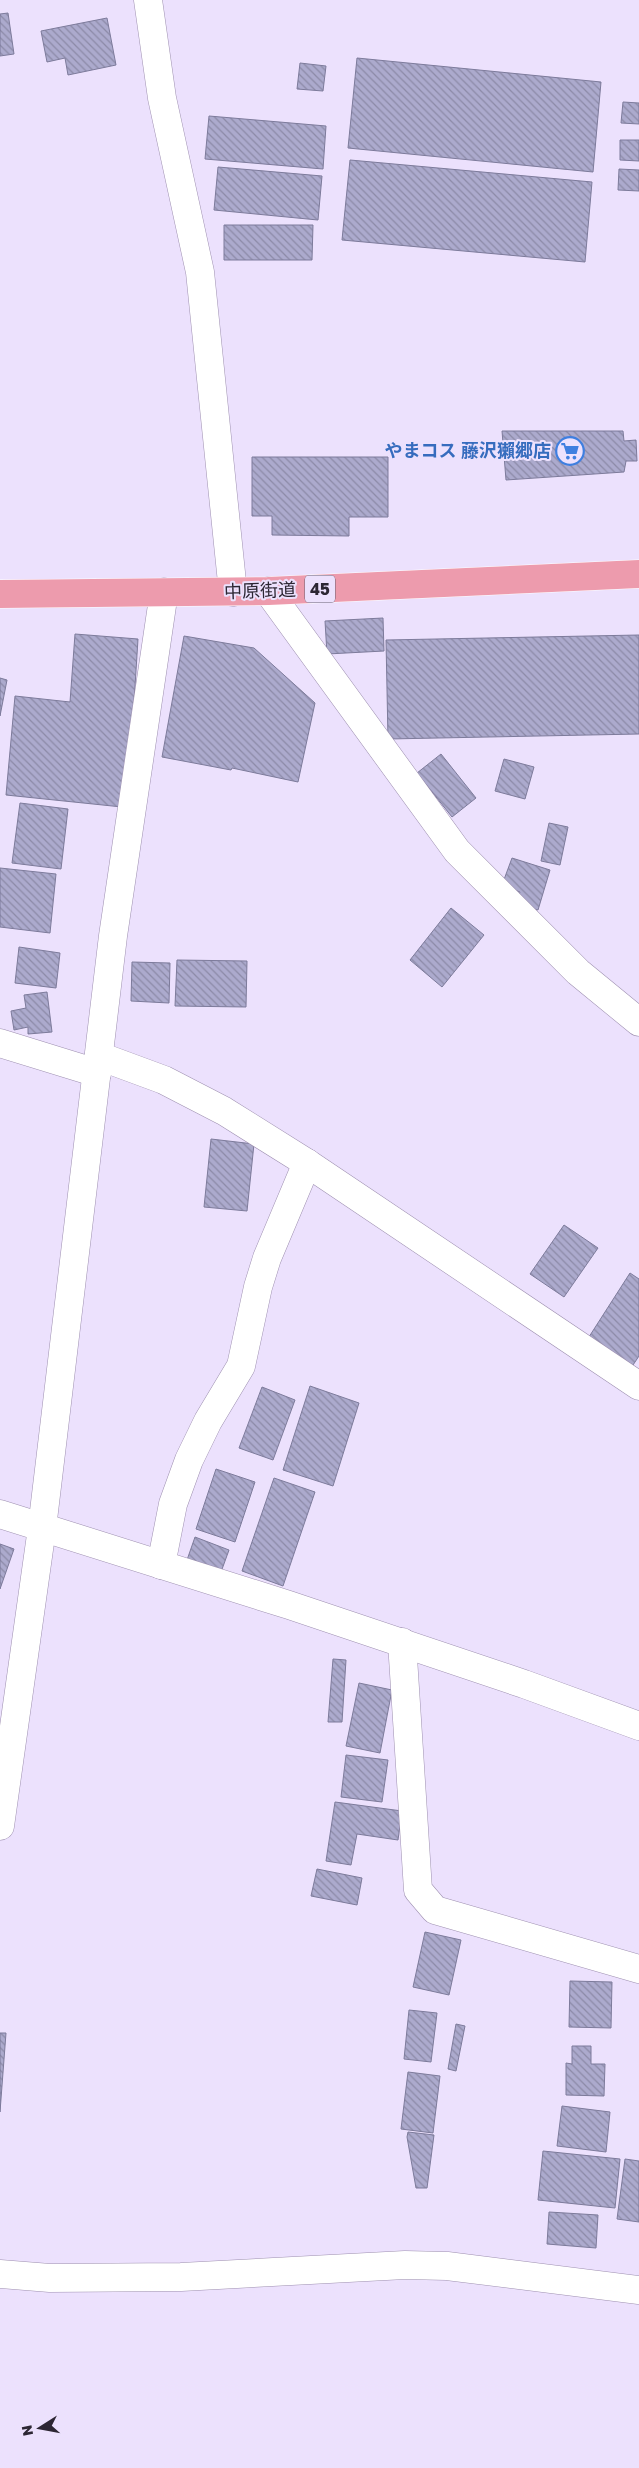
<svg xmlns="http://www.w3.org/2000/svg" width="639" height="2468" viewBox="0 0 639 2468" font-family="'Golos Text','Noto Sans JP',sans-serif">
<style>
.building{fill:url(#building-back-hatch);stroke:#7d7b9b}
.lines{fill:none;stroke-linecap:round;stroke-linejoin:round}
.minor-casing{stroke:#9e90b0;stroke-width:29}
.major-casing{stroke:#fff;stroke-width:29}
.minor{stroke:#fff;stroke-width:28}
.major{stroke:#ed9bad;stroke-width:28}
.labels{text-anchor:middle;stroke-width:4;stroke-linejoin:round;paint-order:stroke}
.shield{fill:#ece1fd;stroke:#665e70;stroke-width:1}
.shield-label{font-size:16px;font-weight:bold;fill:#2c2633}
.shop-label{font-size:18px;font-weight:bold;fill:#366cbe;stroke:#ece1fd;text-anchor:end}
.street-label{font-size:18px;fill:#2c2633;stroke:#ece1fd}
</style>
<defs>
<pattern id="building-back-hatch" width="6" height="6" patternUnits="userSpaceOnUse" patternTransform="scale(1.25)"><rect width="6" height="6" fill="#acaacd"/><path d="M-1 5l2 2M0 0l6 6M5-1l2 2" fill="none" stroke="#8c8aa7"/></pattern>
</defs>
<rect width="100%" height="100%" fill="#ece1fd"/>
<g class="building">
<polygon points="8,13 14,54 0,56 0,14"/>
<polygon points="107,18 116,65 68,75 65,58 47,62 41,31"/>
<polygon points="357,58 601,82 593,172 348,148"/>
<polygon points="300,63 326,66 323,91 297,89"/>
<polygon points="623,102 639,103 639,124 621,123"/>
<polygon points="209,116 326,126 323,169 205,159"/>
<polygon points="620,140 639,140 639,161 620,160"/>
<polygon points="350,160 592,182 585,262 342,240"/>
<polygon points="218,167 322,176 318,220 214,210"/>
<polygon points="619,169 639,170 639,191 618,190"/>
<polygon points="224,225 313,225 312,260 224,260"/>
<polygon points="502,431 623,431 624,441 636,440 637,461 626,461 624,472 506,480"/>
<polygon points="252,457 388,457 388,517 349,517 349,536 272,535 272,516 252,516"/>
<polygon points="383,618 384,651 327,654 325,621"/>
<polygon points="75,634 138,639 133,718 122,807 6,795 15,696 70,702"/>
<polygon points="639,635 639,734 388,739 386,640"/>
<polygon points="184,636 254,648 315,703 298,782 232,768 231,770 162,757"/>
<polygon points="0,678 7,680 0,716"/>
<polygon points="441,754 476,798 452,817 417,773"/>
<polygon points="504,759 534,767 525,799 495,791"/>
<polygon points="20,803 68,809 61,869 12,863"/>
<polygon points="549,823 568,827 560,865 541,861"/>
<polygon points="512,858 550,870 538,910 516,904 520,892 502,885"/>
<polygon points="0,868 56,874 50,933 0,927"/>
<polygon points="451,908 484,935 442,987 410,960"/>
<polygon points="19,947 60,953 56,988 15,983"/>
<polygon points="177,960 247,961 246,1007 175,1006"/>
<polygon points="132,962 170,963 169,1003 131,1001"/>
<polygon points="47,992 52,1032 28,1034 28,1027 14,1030 11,1011 26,1008 24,995"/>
<polygon points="211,1139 254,1144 247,1211 204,1207"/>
<polygon points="564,1225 598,1248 564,1297 530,1274"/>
<polygon points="630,1273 639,1279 639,1356 631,1368 587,1340"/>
<polygon points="310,1386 359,1403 333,1486 283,1470"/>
<polygon points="262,1387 295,1400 273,1460 239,1448"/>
<polygon points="216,1469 255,1482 235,1542 196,1529"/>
<polygon points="274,1478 315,1492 283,1586 242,1571"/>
<polygon points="195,1537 229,1550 221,1572 187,1560"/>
<polygon points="0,1544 14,1549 0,1589"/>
<polygon points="333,1659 346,1660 342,1722 328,1722"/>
<polygon points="359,1683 392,1690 380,1753 346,1746"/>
<polygon points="346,1755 388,1760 382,1802 341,1797"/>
<polygon points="335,1802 402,1811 398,1840 357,1834 351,1865 326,1861"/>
<polygon points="317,1869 362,1878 357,1905 311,1896"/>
<polygon points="425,1932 461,1940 449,1995 413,1987"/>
<polygon points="570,1981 612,1982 611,2028 569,2027"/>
<polygon points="409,2010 437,2013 431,2062 404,2059"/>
<polygon points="456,2024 465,2026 456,2071 448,2069"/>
<polygon points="0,2033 6,2033 0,2112"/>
<polygon points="572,2046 591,2046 591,2064 605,2064 604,2096 566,2095 566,2063 572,2064"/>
<polygon points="408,2072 440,2076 433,2133 401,2129"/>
<polygon points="562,2106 610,2112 606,2152 557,2146"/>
<polygon points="408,2132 434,2135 427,2188 416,2188 407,2137"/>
<polygon points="543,2151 620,2159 615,2208 538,2200"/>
<polygon points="625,2159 639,2161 639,2222 617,2219"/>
<polygon points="549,2212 598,2215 596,2248 547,2244"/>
</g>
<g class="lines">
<defs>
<g id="minor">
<polyline points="148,0 162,98 200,272 233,592"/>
<polyline points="268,591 457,851 578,972 639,1022"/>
<polyline points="0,1043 97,1073"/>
<polyline points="99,1056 164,1080 224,1111 307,1163 639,1386"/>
<polyline points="0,1514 289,1605 524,1684 639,1726"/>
<polyline points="161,1565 173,1504 189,1460 208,1421 241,1366 258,1287 267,1258 307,1163"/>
<polyline points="402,1642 418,1890 435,1910 639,1969"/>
<polyline points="0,1826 42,1528 113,936 164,592"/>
<polyline points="0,2274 50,2278 181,2277 405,2265 447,2266 639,2290"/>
</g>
<polyline id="major" points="0,594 268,591 639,574"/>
</defs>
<use href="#minor" class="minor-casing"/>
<use href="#major" class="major-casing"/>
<use href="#minor" class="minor"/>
<use href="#major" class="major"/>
</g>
<defs>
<symbol id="supermarket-ring" viewBox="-11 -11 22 22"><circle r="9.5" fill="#ece1fd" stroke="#3f7fe0" stroke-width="1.5"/><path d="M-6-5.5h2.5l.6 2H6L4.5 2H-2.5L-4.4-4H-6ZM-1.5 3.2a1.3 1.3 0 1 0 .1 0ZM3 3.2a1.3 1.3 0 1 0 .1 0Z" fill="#3f7fe0"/></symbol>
</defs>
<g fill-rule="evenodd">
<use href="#supermarket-ring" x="554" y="435" width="32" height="32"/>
</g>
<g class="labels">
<rect class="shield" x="305" y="575.5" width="30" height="27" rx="4"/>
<g class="shield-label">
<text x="320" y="595">45</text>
</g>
<g class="shop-label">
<text x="551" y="457">やまコス 藤沢獺郷店</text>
</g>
<g class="street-label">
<text transform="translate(260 591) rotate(-2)" y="6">中原街道</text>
</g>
</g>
<g transform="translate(40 2428) rotate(259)" stroke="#ece1fd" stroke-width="4" paint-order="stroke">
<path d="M0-4L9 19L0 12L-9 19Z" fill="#2c2633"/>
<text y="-8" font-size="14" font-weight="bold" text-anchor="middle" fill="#2c2633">N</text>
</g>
</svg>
